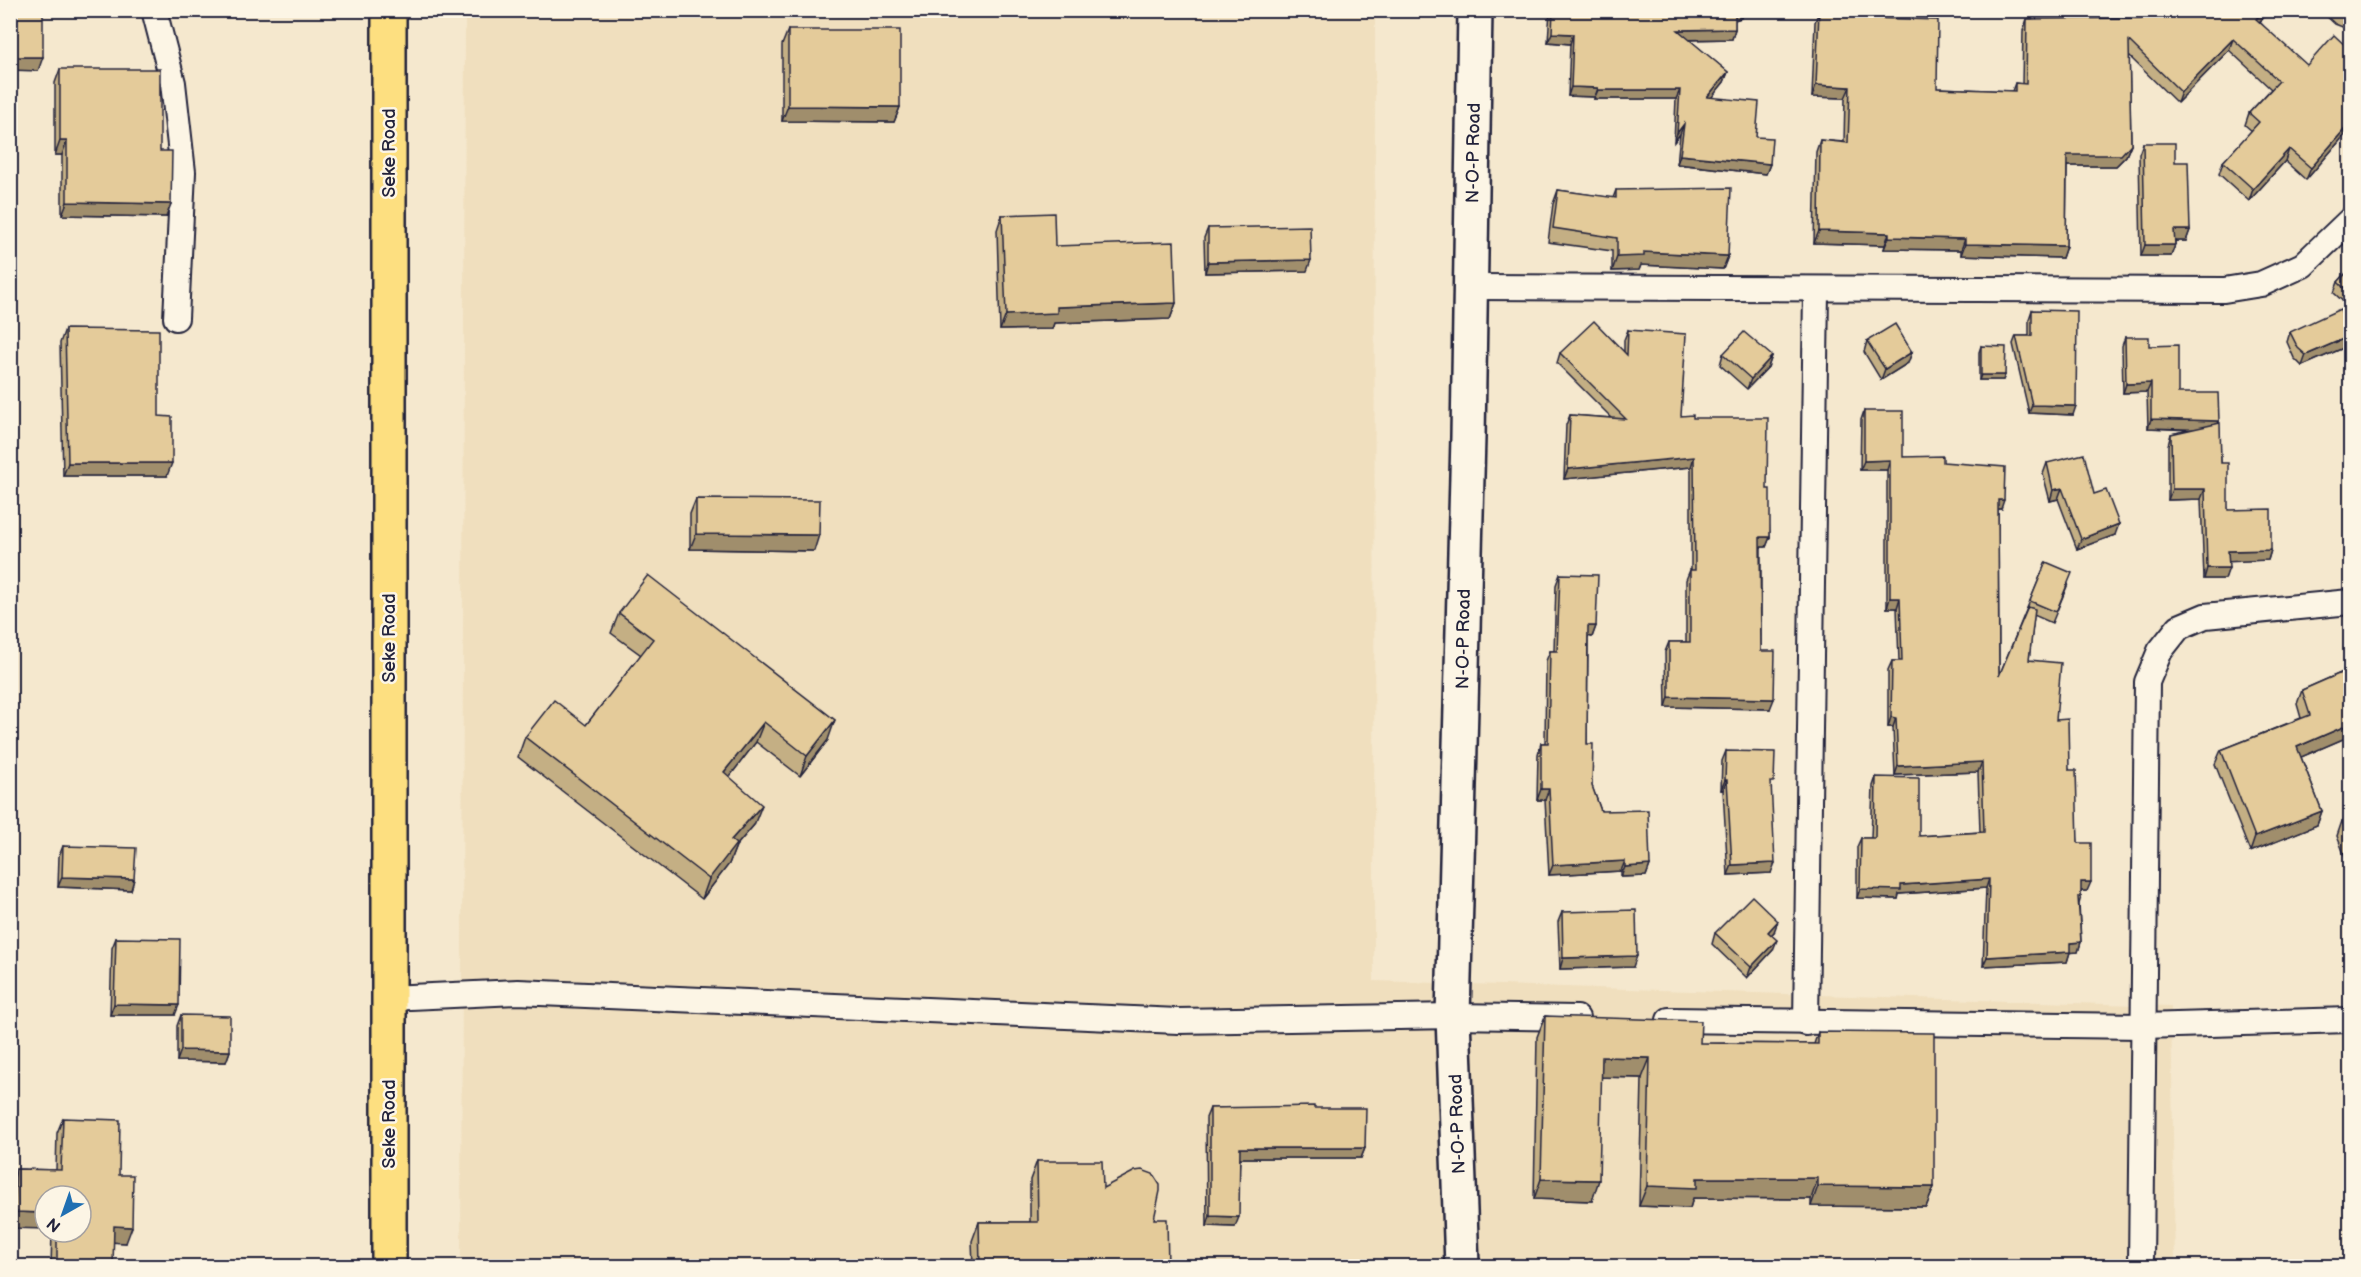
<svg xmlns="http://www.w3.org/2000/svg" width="2361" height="1277" viewBox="0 0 2361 1277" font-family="'Balsamiq Sans',sans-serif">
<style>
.built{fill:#f0dfbe}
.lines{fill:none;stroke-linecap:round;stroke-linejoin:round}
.street-casing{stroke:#22223b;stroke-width:28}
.secondary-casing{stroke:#22223b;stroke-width:38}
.primary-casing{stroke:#22223b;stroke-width:38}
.street{stroke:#fcf5e5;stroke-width:24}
.secondary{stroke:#fcf5e5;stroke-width:33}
.primary{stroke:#fddf80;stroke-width:33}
.wall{fill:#c4af84;stroke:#22223b;stroke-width:1.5}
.shaded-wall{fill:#a08e6c;stroke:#22223b;stroke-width:1.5}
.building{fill:#e4cb9a;stroke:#22223b;stroke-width:1.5}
.labels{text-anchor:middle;stroke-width:5;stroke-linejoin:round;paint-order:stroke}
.street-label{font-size:18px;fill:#22223b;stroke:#fcf5e5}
</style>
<rect width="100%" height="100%" fill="#f5e8ce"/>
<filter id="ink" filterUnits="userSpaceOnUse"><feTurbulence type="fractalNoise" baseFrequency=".0167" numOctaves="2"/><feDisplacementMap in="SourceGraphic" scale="12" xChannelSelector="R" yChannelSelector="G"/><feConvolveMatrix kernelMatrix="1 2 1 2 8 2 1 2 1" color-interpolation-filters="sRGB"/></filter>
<g filter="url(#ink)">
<polygon class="built" points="465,11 1375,11 1374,981 2171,1006 2175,1266 461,1266"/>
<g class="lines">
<defs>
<g id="street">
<polyline points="154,10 173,83 183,172 176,318"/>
<polyline points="1471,287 2224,290 2261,284 2303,265 2350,220"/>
<polyline points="389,998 518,992 1178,1021 1453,1016 1577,1018"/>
<polyline points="1669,1020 2143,1026 2350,1020"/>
<polyline points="1806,1023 1816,290"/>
<polyline points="2141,1266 2147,682 2160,651 2179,627 2205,616 2350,602"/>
</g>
<polyline id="secondary" points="1462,1266 1453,1016 1468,437 1475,10"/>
<polyline id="primary" points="389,1266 389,10"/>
</defs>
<use href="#street" class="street-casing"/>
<use href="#secondary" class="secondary-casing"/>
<use href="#primary" class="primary-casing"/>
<use href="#street" class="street"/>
<use href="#secondary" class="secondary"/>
<use href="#primary" class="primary"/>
</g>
<g class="wall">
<polygon points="1550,10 1744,10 1741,18 1735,20 1735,29 1732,39 1689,40 1728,72 1724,82 1711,97 1756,137 1770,164 1766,174 1677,164 1680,134 1674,142 1676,99 1594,99 1595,97 1568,96 1570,44 1548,42"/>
<polygon points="2148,10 2270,10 2260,22 2350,129 2306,180 2285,161 2249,201 2219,174 2223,162 2252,131 2245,125 2249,113 2271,89 2229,50 2177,103 2129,56 2131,144 2126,156 2116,166 2067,166 2066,246 2062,258 1961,255 1961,250 1884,249 1885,245 1814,243 1816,152 1820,140 1844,142 1845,98 1812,97 1815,22 1819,11 1872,18 1937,88 2012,91 2015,83 2022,84 2023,31 2027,19 2141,18"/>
<polygon points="2320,10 2350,10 2350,30 2335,24"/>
<polygon points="788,30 900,107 894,122 782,121 782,45"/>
<polygon points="60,69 160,151 166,217 62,215 62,155 55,155 55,83"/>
<polygon points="2143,143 2175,162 2190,230 2186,241 2175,241 2175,245 2171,256 2141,256 2139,154"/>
<polygon points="1558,190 1613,198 1616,190 1728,256 1723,269 1641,265 1639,270 1612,271 1612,251 1548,242 1553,204"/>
<polygon points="1002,215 1055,246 1176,303 1170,319 1054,323 1052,329 1000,330 997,230"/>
<polygon points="1208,228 1307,271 1205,273 1204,238"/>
<polygon points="2350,269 2350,308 2334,293 2338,282"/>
<polygon points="2032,310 2073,415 2029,413 2013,344 2016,336 2029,336 2029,319"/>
<polygon points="65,329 167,476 63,476 60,343"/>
<polygon points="1628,330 1681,416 1693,418 1767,489 1770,537 1766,547 1761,547 1761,651 1770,709 1666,707 1665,652 1669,642 1686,642 1686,580 1690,570 1691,570 1691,467 1564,479 1566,425 1570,415 1612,418 1557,363 1560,353 1624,352 1624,340"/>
<polygon points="2290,332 2348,346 2302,366 2294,358 2287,342"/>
<polygon points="2125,337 2149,346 2178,393 2219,421 2221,463 2228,510 2271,550 2268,560 2229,561 2225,579 2204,579 2201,499 2168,500 2168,445 2171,434 2190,430 2148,428 2147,392 2123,393 2122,346"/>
<polygon points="1867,341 1912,352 1908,363 1881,380 1864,352"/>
<polygon points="1981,346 2005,375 2003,380 1979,380 1979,352"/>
<polygon points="1723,354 1772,356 1768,367 1747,389 1720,365"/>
<polygon points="1864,411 1903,457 1943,462 2001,509 1998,509 1999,676 2046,562 2068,584 2052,623 2034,615 2029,660 2056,720 2069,770 2078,843 2087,891 2081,891 2081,897 2079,904 2081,942 2078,952 2070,952 2067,962 1983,966 1986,888 1899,894 1898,899 1857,898 1857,847 1861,838 1871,838 1873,786 1876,777 1919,836 1980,832 1978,772 1895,775 1893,727 1888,727 1888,670 1892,661 1899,661 1897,608 1887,608 1887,470 1860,470 1861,420"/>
<polygon points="2047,463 2094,494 2115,535 2077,549 2058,499 2050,501 2043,474"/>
<polygon points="696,499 814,551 690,549 690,514"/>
<polygon points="1560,574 1596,626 1592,637 1588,636 1587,744 1592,786 1601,811 1650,865 1646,876 1621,877 1621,871 1549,875 1545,800 1537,800 1538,754 1541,743 1545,743 1546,661 1550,651 1554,651 1556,585"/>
<polygon points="619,613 828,740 800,776 756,742 729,777 754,825 736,846 729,864 702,899 518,757 525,737 586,725 641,655 611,633"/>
<polygon points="2350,669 2350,736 2301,757 2322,811 2317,825 2250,852 2215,764 2221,750 2301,718 2297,704 2302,690"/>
<polygon points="1726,751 1771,873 1728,875 1723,790 1721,790 1722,761"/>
<polygon points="2350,818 2350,869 2337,836 2342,821"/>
<polygon points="63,846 134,879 131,890 58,887 59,856"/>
<polygon points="1562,912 1633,967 1560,969 1558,922"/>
<polygon points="1774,932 1771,935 1773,950 1747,978 1712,944 1715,933"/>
<polygon points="116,938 175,1015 110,1015 112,948"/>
<polygon points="181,1015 230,1051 226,1062 177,1061 177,1026"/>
<polygon points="1545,1016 1700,1043 1814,1044 1818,1032 1934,1187 1926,1207 1811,1206 1811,1199 1693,1198 1690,1208 1639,1206 1642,1078 1601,1077 1592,1201 1534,1199 1537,1037"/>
<polygon points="1210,1108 1314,1108 1365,1148 1361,1158 1240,1158 1235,1227 1207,1226 1206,1118"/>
<polygon points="63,1118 119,1175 126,1243 113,1242 112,1266 51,1266 52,1232 81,1232 81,1196 10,1228 11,1185 16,1169 56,1170 57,1133"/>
<polygon points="1037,1161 1103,1188 1154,1219 1168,1266 973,1266 972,1241 979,1222 1030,1222 1030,1180"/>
</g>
<g class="shaded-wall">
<polygon points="1738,10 1744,10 1741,18 1731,21 1735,12"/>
<polygon points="2264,10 2270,10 2252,30 2256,19"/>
<polygon points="1735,29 1732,39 1674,40 1678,30"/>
<polygon points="1552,33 1573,34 1570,44 1548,42"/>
<polygon points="2233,39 2229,50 2177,103 2181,92"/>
<polygon points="10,57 43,57 38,71 10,70"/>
<polygon points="1728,72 1724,82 1704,107 1707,97"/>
<polygon points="1816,85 1850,87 1845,98 1812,97"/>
<polygon points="1571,87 1598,88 1595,97 1568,96"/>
<polygon points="1598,90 1680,90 1676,99 1594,99"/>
<polygon points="788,106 900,107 894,122 782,121"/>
<polygon points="2350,123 2350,129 2306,180 2311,168"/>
<polygon points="1684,124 1680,134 1674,142 1677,133"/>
<polygon points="60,141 67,141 62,155 55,155"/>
<polygon points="2131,144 2126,156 2116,166 2063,166 2067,155"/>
<polygon points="2289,149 2285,161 2249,201 2253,189"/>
<polygon points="1680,155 1770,164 1766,174 1677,164"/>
<polygon points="67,202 171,204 166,217 62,215"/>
<polygon points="2174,230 2190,230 2186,241 2170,241"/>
<polygon points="1819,231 1889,233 1885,245 1814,243"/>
<polygon points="1889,237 1965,239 1961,250 1884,249"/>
<polygon points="1965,244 2066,246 2062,258 1961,255"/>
<polygon points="2145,245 2175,245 2171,256 2141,256"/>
<polygon points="1644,252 1728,256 1723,269 1641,265 1639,270 1612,271 1617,257"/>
<polygon points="1311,260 1307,271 1205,273 1208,262"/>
<polygon points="1176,303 1170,319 1054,323 1052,329 1000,330 1006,315 1057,307"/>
<polygon points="2350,336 2350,339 2348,346 2302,366 2306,355"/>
<polygon points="1912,352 1908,363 1881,380 1885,369"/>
<polygon points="1772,356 1768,367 1747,389 1751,379"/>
<polygon points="1981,375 2005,375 2003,380 1979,380"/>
<polygon points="2151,383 2147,392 2123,393 2126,384"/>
<polygon points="2032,405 2076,406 2073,415 2029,413"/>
<polygon points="2151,419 2219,421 2216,430 2148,428"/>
<polygon points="1694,457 1691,467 1564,479 1568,469"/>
<polygon points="1890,460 1887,470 1860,470 1864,461"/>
<polygon points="68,463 172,463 167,476 63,476"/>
<polygon points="2062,488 2058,499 2050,501 2053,490"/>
<polygon points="2172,489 2205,489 2201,499 2168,500"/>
<polygon points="1998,500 2004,500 2001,509 1995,509"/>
<polygon points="2119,524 2115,535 2077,549 2081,539"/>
<polygon points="696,534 819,535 814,551 690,549"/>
<polygon points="1760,537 1770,537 1766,547 1757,547"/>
<polygon points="2271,550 2268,560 2225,562 2228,551"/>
<polygon points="2207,568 2229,568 2225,579 2204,579"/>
<polygon points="1890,598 1900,598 1897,608 1887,608"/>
<polygon points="1588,626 1596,626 1592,637 1585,636"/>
<polygon points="1669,697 1774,699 1770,709 1666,707"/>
<polygon points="1891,717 1896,718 1893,727 1888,727"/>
<polygon points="835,720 828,740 800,776 807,756"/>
<polygon points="764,722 756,742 717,793 724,772"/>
<polygon points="2350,724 2350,736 2292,761 2297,747"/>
<polygon points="1982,762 1978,772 1895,775 1898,766"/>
<polygon points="1725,780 1727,780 1723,790 1721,790"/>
<polygon points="1541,789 1549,789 1545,800 1537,800"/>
<polygon points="762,805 754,825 736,846 729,864 702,899 709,879 731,840"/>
<polygon points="2322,811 2317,825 2250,852 2255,837"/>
<polygon points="1625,861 1621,871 1549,875 1553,865"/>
<polygon points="1775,863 1771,873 1728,875 1732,865"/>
<polygon points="1650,865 1646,876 1621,877 1625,867"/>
<polygon points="62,877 134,879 131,890 58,887"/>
<polygon points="1989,879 1986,888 1899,894 1898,899 1857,898 1860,889 1901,885"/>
<polygon points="2081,882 2091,882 2087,891 2078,891"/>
<polygon points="1778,921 1774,932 1764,942 1768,932"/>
<polygon points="1777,940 1773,950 1747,978 1751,967"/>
<polygon points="2081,942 2078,952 2066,953 2070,943"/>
<polygon points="2070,952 2067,962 1983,966 1987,957"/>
<polygon points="1637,956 1633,967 1560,969 1563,958"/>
<polygon points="114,1004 179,1005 175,1015 110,1015"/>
<polygon points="181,1050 230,1051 226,1062 177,1061"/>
<polygon points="1602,1057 1650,1058 1642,1078 1594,1077"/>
<polygon points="1240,1148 1365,1148 1361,1158 1236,1158"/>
<polygon points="1697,1178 1818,1178 1811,1199 1693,1198 1690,1208 1639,1206 1647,1186"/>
<polygon points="1541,1179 1599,1180 1592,1201 1534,1199"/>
<polygon points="1818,1186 1934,1187 1926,1207 1811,1206"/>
<polygon points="15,1212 45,1213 45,1229 10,1228 10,1225"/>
<polygon points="1210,1216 1239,1217 1235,1227 1207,1226"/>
<polygon points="114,1226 132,1227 126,1243 108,1242"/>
<polygon points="57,1264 113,1265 112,1266 56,1266"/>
</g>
<g class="building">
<rect x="10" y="10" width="33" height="47"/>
<polygon points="1553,10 1738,10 1735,12 1735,29 1678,30 1728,72 1707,97 1759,102 1756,137 1772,138 1770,164 1680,155 1684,124 1677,133 1680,90 1598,90 1598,88 1571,87 1573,34 1552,33"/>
<polygon points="2148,10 2264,10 2256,19 2307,65 2334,35 2350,50 2350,123 2311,168 2289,149 2253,189 2223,162 2259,122 2249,113 2279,81 2233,39 2181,92 2129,41 2131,144 2121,155 2067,155 2066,246 1965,244 1965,239 1889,237 1889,233 1819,231 1820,140 1848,143 1850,87 1816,85 1819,11 1872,13 1872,18 1938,20 1937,88 2015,91 2015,83 2026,84 2027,19 2141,18"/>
<polygon points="2336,10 2350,10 2350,18 2339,13"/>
<polygon points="788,30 900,30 900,107 788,106"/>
<polygon points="60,69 160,69 160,151 172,151 171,204 67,202 67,141 60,141"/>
<polygon points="2143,143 2175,143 2175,162 2188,162 2190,230 2174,230 2175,245 2145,245"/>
<polygon points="1731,188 1728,256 1644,252 1644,256 1617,257 1617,238 1553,228 1558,190 1616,198 1616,190"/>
<polygon points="1054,213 1055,246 1174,242 1176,303 1057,307 1057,313 1006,315 1002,215"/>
<polygon points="1310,226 1311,260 1208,262 1208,228"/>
<polygon points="2350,269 2350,294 2338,282"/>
<polygon points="2340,309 2350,332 2350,336 2306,355 2298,348 2290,332"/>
<polygon points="2032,310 2077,311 2076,406 2032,405 2016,336 2032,336"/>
<polygon points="1594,321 1627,355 1628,330 1686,334 1681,416 1693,415 1693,418 1768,418 1767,489 1770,489 1770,537 1760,537 1761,651 1775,651 1774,699 1669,697 1669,642 1690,642 1690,570 1695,570 1694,457 1568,469 1570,415 1626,419 1560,353"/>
<polygon points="1895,324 1912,352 1885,369 1867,341"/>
<polygon points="65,329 159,330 159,416 172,417 172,463 68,463"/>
<polygon points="1744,332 1772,356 1751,379 1723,354"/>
<polygon points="2125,337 2149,337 2149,346 2178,345 2178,393 2218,393 2219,421 2151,419 2151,383 2126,384"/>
<polygon points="1981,346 2006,347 2005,375 1981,375"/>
<polygon points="1864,411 1903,411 1903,457 1943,456 1943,462 2005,467 2004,500 1998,500 1999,676 2028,607 2035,609 2029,660 2061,663 2056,720 2068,719 2069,770 2076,770 2078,843 2091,843 2091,882 2081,882 2081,897 2078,897 2081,942 2070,943 2070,952 1987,957 1989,879 1901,885 1901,890 1860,889 1861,838 1875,838 1876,777 1919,778 1919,836 1984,832 1982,762 1898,766 1896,718 1891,717 1892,661 1902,661 1900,598 1890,598 1890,460 1864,461"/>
<polygon points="2220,423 2221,463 2228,463 2228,510 2271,509 2271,550 2228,551 2229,568 2207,568 2205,489 2172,489 2171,434"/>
<polygon points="2084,454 2094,494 2106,490 2119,524 2081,539 2062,488 2053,490 2047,463"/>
<polygon points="696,499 820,500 819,535 696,534"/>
<polygon points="2046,562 2072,573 2056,612 2030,601"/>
<polygon points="1560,574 1598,575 1596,626 1588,626 1587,744 1593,744 1592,786 1601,811 1648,810 1650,865 1625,867 1625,861 1553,865 1549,789 1541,789 1541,743 1548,743 1550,651 1557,651"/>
<polygon points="648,575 835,720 807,756 764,722 724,772 762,805 731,840 736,844 709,879 525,737 554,700 586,725 653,639 619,613"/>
<polygon points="2350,669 2350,724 2297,747 2322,811 2255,837 2221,750 2310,715 2302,690"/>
<polygon points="1726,751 1775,752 1774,782 1771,782 1775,863 1732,865 1727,780 1725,780"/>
<polygon points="2350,818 2350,841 2342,821"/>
<polygon points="63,846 136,848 134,879 62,877"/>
<polygon points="1752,896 1778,921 1768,932 1777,940 1751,967 1715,933"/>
<polygon points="1636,910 1637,956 1563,958 1562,912"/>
<polygon points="116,938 180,939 179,1005 114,1004"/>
<polygon points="181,1015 230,1016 230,1051 181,1050"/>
<polygon points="1545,1016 1701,1021 1700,1043 1818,1044 1818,1032 1934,1033 1934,1187 1818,1186 1818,1178 1697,1178 1697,1188 1647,1186 1650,1058 1602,1057 1599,1180 1541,1179"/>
<polygon points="1314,1106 1314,1108 1366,1108 1365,1148 1240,1148 1239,1217 1210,1216 1210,1108"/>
<polygon points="63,1118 120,1120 119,1175 133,1175 132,1227 114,1226 113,1265 57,1264 57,1232 81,1232 81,1196 45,1196 45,1213 15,1212 16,1169 61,1170"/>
<polygon points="1037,1161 1102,1161 1103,1188 1135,1171 1142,1170 1153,1174 1160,1185 1160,1191 1154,1219 1167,1219 1168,1266 980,1266 979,1222 1038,1222"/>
</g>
</g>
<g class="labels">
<g class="street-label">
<text transform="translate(389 153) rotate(-90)" y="6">Seke Road</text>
<text transform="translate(1473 153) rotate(-89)" y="6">N-O-P Road</text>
<text transform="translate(389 638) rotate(-90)" y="6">Seke Road</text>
<text transform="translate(1463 639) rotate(-89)" y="6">N-O-P Road</text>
<text transform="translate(389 1124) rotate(-90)" y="6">Seke Road</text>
<text transform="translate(1457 1124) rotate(-92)" y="6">N-O-P Road</text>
</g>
</g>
<rect width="2361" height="1277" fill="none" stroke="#fcf5e5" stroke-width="36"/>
<rect x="18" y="18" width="2325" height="1241" fill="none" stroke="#22223b" stroke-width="2" filter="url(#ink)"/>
<g transform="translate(63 1214) rotate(220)"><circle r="28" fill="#fcf5e5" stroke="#a5a1a1" stroke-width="1.5"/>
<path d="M0-4.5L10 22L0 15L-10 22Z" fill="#1f6fb2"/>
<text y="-9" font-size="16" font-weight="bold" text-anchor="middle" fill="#22223b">N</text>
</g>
</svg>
